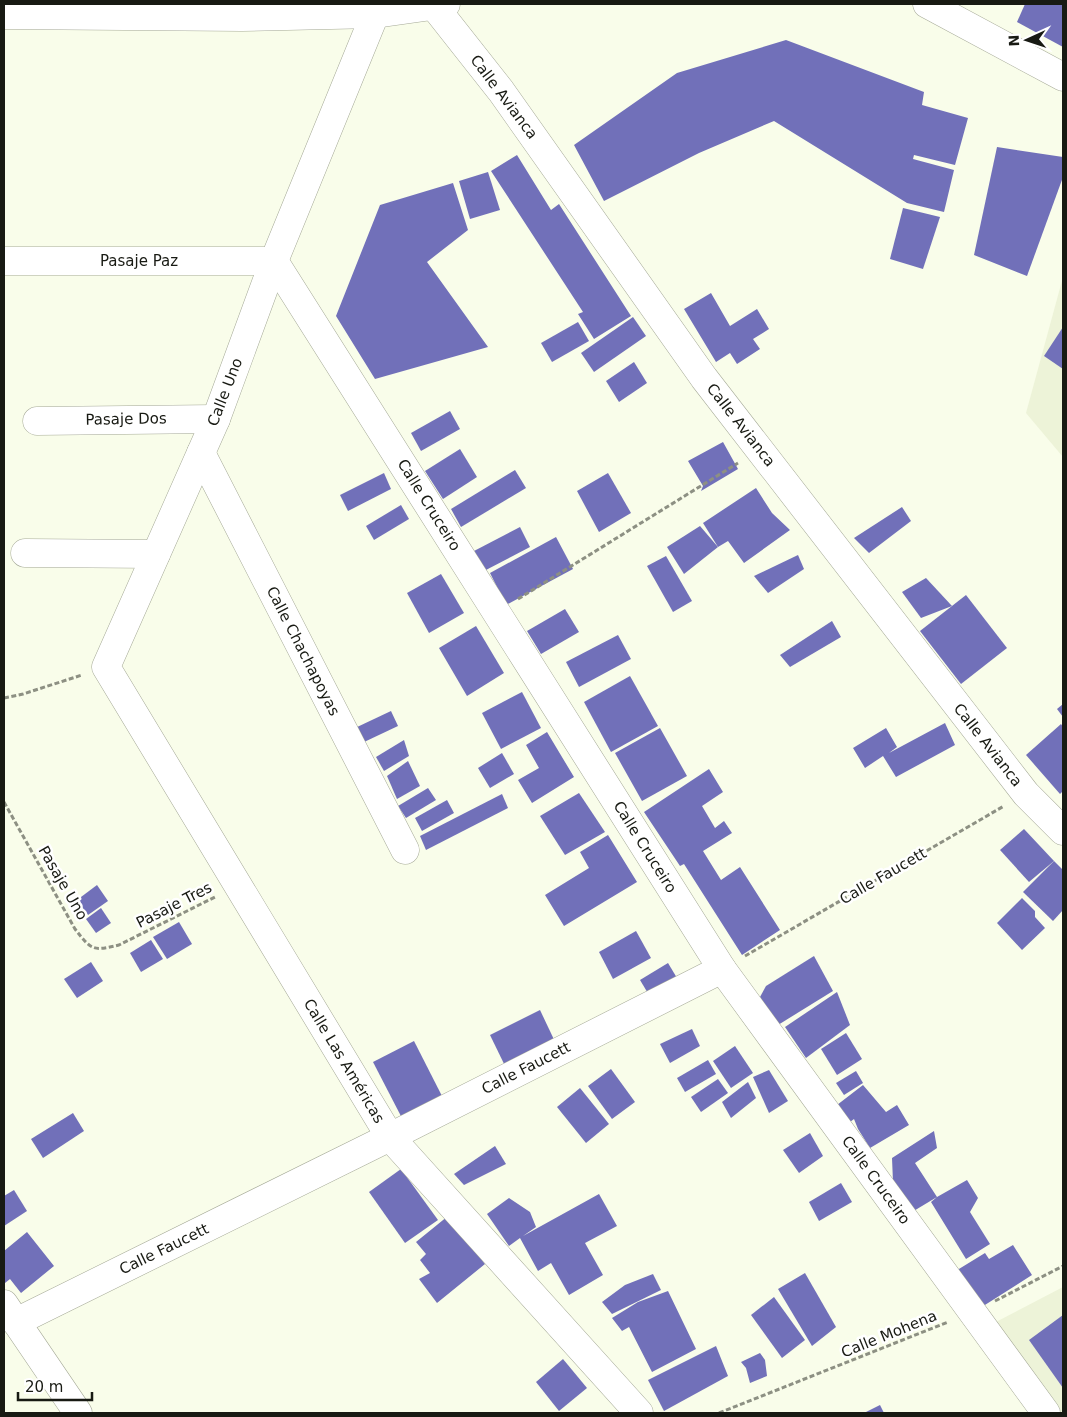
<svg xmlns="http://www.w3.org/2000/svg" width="1067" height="1417" viewBox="0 0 1067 1417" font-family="'DejaVu Sans',sans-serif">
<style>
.built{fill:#edf3d8}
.building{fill:#7170b9}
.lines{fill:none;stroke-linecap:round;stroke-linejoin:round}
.minor-casing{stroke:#a5a997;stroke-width:29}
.major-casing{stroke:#a5a997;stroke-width:29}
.path{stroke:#8d9083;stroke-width:3;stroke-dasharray:5 2.5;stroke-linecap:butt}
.minor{stroke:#fff;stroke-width:28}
.major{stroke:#fff;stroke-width:28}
.labels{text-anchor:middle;stroke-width:5;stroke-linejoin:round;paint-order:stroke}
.street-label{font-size:15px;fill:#181a13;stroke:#fff}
</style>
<rect width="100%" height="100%" fill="#f9fdea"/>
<g class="built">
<polygon points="1063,277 1063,457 1026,413"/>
<polygon points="1063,1287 1063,1413 1060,1413 992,1324"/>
</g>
<g class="building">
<polygon points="1025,4 1063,4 1063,47 1017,22"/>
<polygon points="786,40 924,92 922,105 968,118 955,165 914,155 913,159 954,170 944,212 907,203 774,121 699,153 604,201 574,145 677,73"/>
<polygon points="997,147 1063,157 1063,177 1027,276 974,255"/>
<polygon points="517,155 551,210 559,204 631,316 594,339 578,314 583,312 491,171"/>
<polygon points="488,172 500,210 470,219 459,181"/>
<polygon points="453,183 468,230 427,262 488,347 375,379 336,316 380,205"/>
<polygon points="903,208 940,217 923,269 890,259"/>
<polygon points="711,293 730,326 757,309 769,329 753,339 760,349 737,364 730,353 716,362 684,309"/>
<polygon points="633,317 646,336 594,372 581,353"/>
<polygon points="578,322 589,341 552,362 541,343"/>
<polygon points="1063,327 1063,369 1044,356"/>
<polygon points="634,362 647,383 619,402 606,381"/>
<polygon points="450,411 460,429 421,451 411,433"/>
<polygon points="723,442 738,469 701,491 703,486 688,461"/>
<polygon points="460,449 477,477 443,499 425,471"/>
<polygon points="515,470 526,488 461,527 451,509"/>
<polygon points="384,473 391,489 348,511 340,495"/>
<polygon points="608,473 631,513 599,532 577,491"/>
<polygon points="756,488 772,513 790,530 744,563 728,541 718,547 703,523"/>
<polygon points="401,505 409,519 374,540 366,526"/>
<polygon points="902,507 911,521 869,553 854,538"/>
<polygon points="700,526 718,547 684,574 667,547"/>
<polygon points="520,527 530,547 484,571 474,551"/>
<polygon points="556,537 573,569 506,605 490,573"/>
<polygon points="798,555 804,569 768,593 754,576"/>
<polygon points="666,556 692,601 673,612 647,566"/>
<polygon points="441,574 464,613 429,633 407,593"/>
<polygon points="926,578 952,606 921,618 902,592"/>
<polygon points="966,595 1007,648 961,684 920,631"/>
<polygon points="565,609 579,632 541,654 527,631"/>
<polygon points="832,621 841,637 790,667 780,655"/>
<polygon points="476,626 504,673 467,696 439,648"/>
<polygon points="618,635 631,659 579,687 566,662"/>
<polygon points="630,676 658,726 611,752 584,702"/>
<polygon points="522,692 541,728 501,749 482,713"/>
<polygon points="1063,704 1063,717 1057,709"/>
<polygon points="391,711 398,726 362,743 355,728"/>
<polygon points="945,723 955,745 896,777 883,756 865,768 853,748 886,728 897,747 889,753"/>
<polygon points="1061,724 1063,727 1063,791 1060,794 1026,755"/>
<polygon points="660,728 687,776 642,801 615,753"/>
<polygon points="547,732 574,777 532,803 518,780 539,768 526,745"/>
<polygon points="404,740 409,756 384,771 376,757"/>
<polygon points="502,753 514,774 490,788 478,768"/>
<polygon points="408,761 420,786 397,799 387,776"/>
<polygon points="709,769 723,792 702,806 715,828 724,821 732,833 703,851 721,880 740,867 780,930 742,955 684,864 680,866 644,812"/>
<polygon points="428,788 436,800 406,818 398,806"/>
<polygon points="579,793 605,832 565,855 540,816"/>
<polygon points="502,794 508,808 426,850 420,836"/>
<polygon points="447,800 454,813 422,831 415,818"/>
<polygon points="1024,829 1054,861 1029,882 1000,850"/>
<polygon points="608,835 637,882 564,926 545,895 589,868 580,852"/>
<polygon points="1054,861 1063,870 1063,910 1053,921 1023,892"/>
<polygon points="97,885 108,901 88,915 77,900"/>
<polygon points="1022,898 1035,911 1035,917 1045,928 1022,950 997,923"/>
<polygon points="101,908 111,923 96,933 86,919"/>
<polygon points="179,922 192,944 167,959 153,937"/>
<polygon points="636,931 651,958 613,979 599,952"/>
<polygon points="151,940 163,959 141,972 130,953"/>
<polygon points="814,956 833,991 778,1025 760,997 766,986"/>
<polygon points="91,962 103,981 77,998 64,979"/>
<polygon points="668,963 680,983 652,1000 640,980"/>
<polygon points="837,992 850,1025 806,1058 785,1027"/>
<polygon points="540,1010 558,1048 508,1072 490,1035"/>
<polygon points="692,1029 700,1046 670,1063 660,1044"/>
<polygon points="846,1033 862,1059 837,1075 821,1049"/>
<polygon points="414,1041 444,1100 404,1122 373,1062"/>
<polygon points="735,1046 753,1073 731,1088 713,1061"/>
<polygon points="708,1060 716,1074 685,1092 677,1078"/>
<polygon points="611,1069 635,1102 612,1119 588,1086"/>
<polygon points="769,1070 788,1101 769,1113 753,1077"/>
<polygon points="856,1071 863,1083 844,1095 836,1083"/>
<polygon points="718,1079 728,1093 701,1112 691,1097"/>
<polygon points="748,1082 756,1098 731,1118 722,1102"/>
<polygon points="863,1085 886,1112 897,1105 909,1125 870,1148 858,1129 854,1119 846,1125 837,1105"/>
<polygon points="580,1088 609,1124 586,1143 557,1107"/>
<polygon points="73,1113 84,1131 43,1158 31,1139"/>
<polygon points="934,1131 937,1148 915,1163 937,1197 967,1180 978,1198 970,1212 990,1244 966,1259 931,1202 937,1197 912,1212 893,1182 892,1158"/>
<polygon points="810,1133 823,1156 799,1173 783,1150"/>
<polygon points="495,1146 506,1164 464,1185 454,1174"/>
<polygon points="401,1169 438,1220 405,1243 369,1192"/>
<polygon points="841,1183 852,1202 819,1221 809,1202"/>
<polygon points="14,1190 27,1211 4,1226 4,1196"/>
<polygon points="599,1194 617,1226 585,1243 603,1275 569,1295 551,1263 538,1271 520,1238 509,1246 487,1214 509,1198 530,1212 536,1227 523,1236"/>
<polygon points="448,1216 485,1264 437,1303 419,1279 430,1273 420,1260 426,1254 416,1242"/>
<polygon points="27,1232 54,1266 21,1293 10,1279 5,1283 4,1281 4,1251"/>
<polygon points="1013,1245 1032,1275 977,1310 954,1272 985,1253 989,1259"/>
<polygon points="805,1273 836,1327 812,1346 778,1289"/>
<polygon points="653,1274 661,1290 612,1314 602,1302 625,1285"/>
<polygon points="668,1291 696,1349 652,1372 629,1327 622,1331 612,1318 638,1302"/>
<polygon points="774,1297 805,1340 782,1358 751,1315"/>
<polygon points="1063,1315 1063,1388 1029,1340"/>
<polygon points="716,1346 728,1376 664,1411 648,1380"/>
<polygon points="760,1353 765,1360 767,1376 750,1383 746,1368 741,1362"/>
<polygon points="563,1359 587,1388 559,1411 536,1382"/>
<polygon points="880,1405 884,1413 864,1413"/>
</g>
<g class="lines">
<defs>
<g id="minor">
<polyline points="927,4 1063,77"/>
<polyline points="434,6 501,91 704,378 1026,794 1063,831"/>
<polyline points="375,14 274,261 216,419 106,667 390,1137 639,1413"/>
<polyline points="4,261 274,261 722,969 1046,1413"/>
<polyline points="37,421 216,419"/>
<polyline points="201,453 405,850"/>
<polyline points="25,553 156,554"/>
<polyline points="4,1304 78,1413"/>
<polyline points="16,1322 390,1137 722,969"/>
</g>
<polyline id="major" points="4,15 242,17 375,14 446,4"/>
</defs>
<use href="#minor" class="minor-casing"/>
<use href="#major" class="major-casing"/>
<g class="path">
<polyline points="518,599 738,463"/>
<polyline points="4,698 23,694 82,675"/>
<path d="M4,802l71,127c17,22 18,22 44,16l96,-48"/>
<polyline points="745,956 1004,806"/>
<polyline points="995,1301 1063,1266"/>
<polyline points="719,1413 948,1322"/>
</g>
<use href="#minor" class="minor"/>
<use href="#major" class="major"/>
</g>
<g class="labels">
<g class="street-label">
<text transform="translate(504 97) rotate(53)" y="5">Calle Avianca</text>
<text x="139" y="266">Pasaje Paz</text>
<text transform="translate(225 392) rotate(-69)" y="5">Calle Uno</text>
<text transform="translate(126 419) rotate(-1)" y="5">Pasaje Dos</text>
<text transform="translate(741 425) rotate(52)" y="5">Calle Avianca</text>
<text transform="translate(429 505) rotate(58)" y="5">Calle Cruceiro</text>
<text transform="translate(303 651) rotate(63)" y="5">Calle Chachapoyas</text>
<text transform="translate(988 745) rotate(52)" y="5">Calle Avianca</text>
<text transform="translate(645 847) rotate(58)" y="5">Calle Cruceiro</text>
<text transform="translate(883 876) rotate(-30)" y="5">Calle Faucett</text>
<text transform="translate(63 883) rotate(60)" y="5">Pasaje Uno</text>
<text transform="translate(174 905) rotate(-27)" y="5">Pasaje Tres</text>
<text transform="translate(344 1061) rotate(59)" y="5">Calle Las Américas</text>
<text transform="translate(526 1068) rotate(-27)" y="5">Calle Faucett</text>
<text transform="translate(876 1180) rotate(54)" y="5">Calle Cruceiro</text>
<text transform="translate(164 1249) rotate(-26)" y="5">Calle Faucett</text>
<text transform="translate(889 1334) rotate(-22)" y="5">Calle Mohena</text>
</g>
</g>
<rect width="1067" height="1417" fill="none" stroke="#181a13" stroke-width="10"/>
<g transform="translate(1027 40) rotate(267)" stroke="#ffffff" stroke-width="4" paint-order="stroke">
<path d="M0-4L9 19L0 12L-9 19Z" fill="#181a13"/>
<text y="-8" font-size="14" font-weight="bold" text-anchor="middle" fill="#181a13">N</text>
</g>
<path d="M18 1392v8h74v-8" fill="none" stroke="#181a13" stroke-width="2.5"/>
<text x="25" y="1392" font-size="15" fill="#181a13" stroke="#ffffff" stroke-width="4" paint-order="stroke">20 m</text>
</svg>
